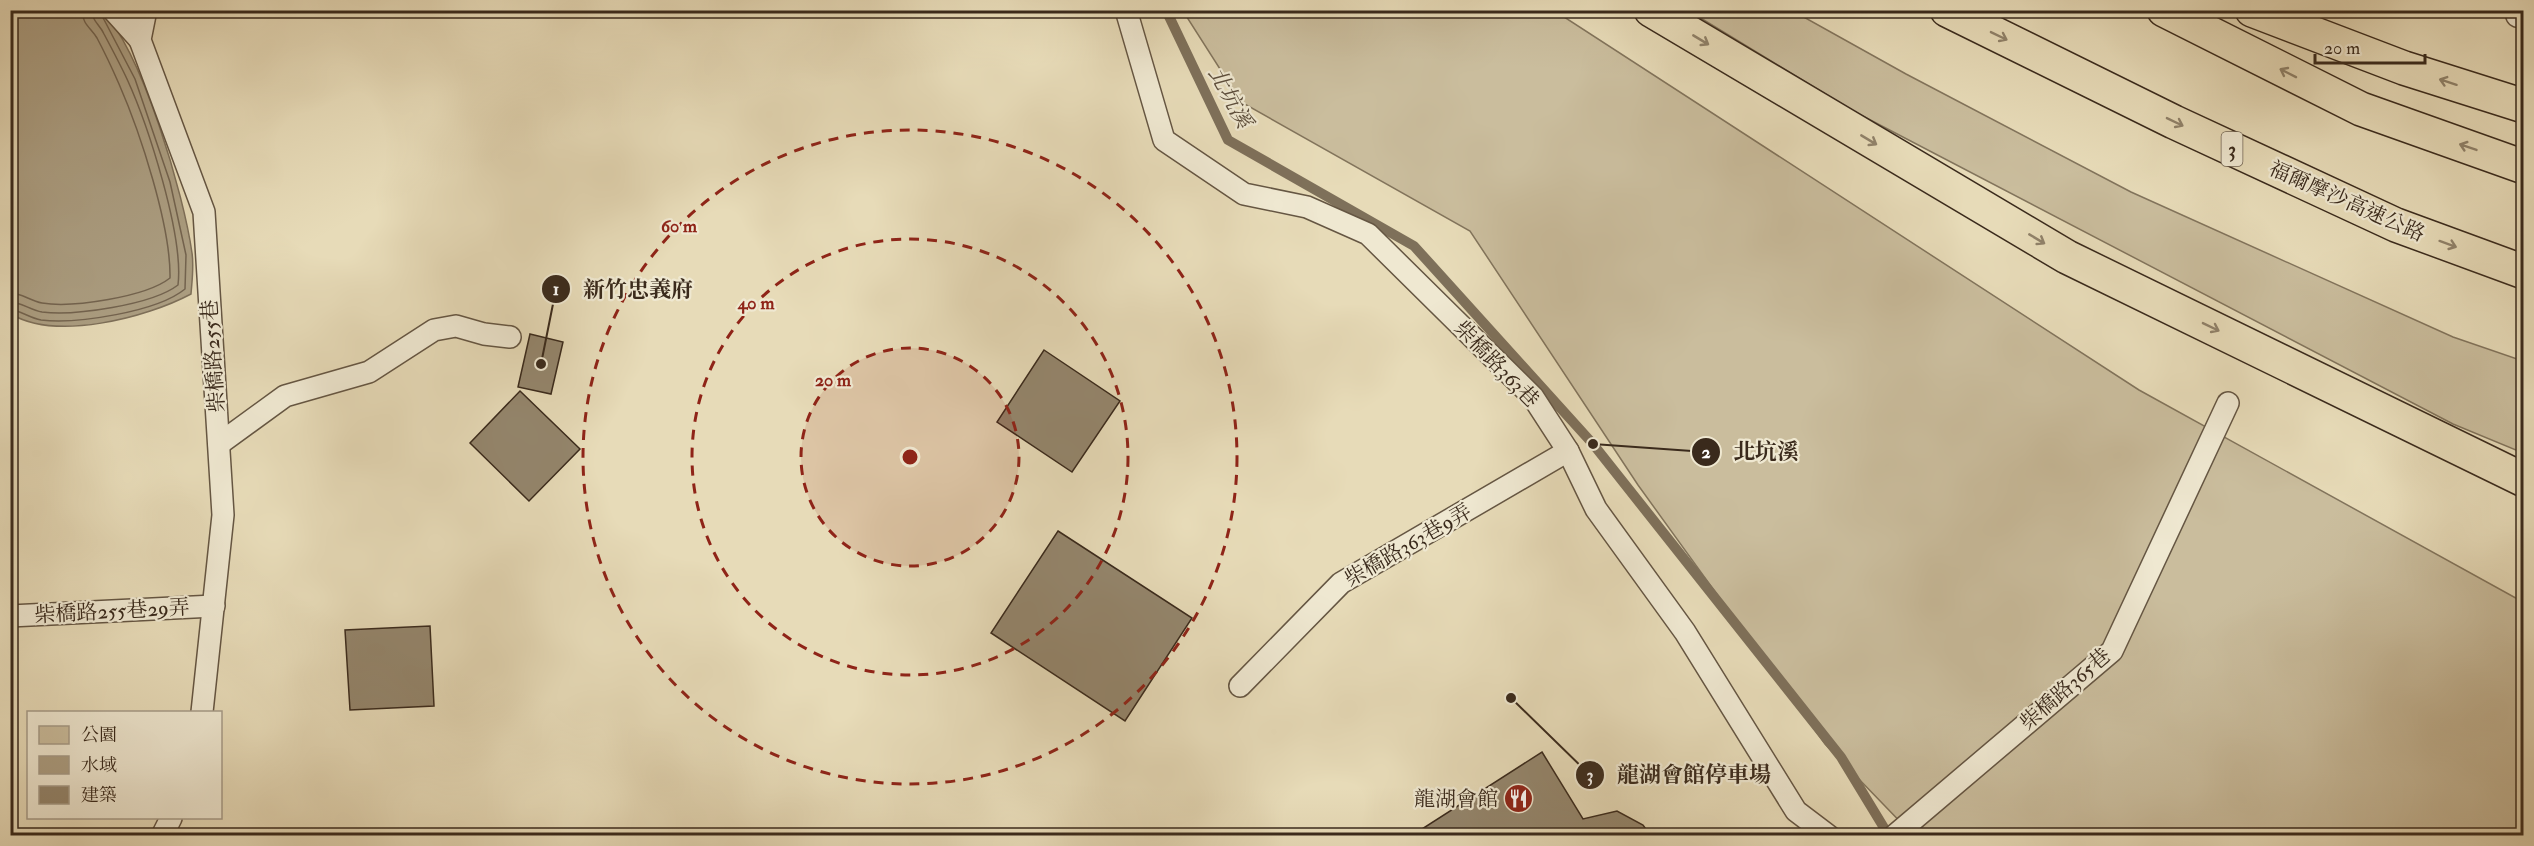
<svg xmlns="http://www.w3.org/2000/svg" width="2534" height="846" viewBox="0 0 2534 846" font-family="'IM FELL Double Pica','Noto Serif TC',serif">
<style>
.green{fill:#cabd9d;stroke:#82745c;stroke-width:1.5}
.water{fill:#ac9f83;stroke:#7e705a;stroke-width:1.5}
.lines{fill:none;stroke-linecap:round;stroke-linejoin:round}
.shore{stroke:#736450;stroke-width:1.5}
.stream{stroke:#7e705a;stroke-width:10}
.building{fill:#94866d;stroke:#3a2a1c;stroke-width:1.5}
.lane-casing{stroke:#655643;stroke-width:24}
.highway-casing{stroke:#3a2a1c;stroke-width:36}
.lane{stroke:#efe8d1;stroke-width:21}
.highway{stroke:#e7dbb8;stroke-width:33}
.oneway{stroke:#90826a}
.ring{fill:none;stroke:#8f2418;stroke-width:3;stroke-dasharray:10 8}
.labels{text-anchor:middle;stroke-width:4.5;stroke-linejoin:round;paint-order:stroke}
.shield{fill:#efe8d1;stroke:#706352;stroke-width:1.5}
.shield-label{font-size:20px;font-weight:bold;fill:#3a2a1c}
.street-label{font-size:21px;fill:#3a2a1c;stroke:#efe8d1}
.poi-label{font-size:21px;fill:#3a2a1c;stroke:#efe8d1;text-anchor:end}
.water-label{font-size:22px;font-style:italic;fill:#5c4d3b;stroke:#efe8d1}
.centre{fill:#8f2418;stroke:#efe8d1;stroke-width:3}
.ring-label{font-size:18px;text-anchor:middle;font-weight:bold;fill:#8f2418;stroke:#efe8d1;stroke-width:4.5;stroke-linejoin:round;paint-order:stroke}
.leader{fill:none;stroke:#3a2a1c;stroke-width:2}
.callout-dot{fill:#3a2a1c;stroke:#efe8d1;stroke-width:2}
.mark-label{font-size:18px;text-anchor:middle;font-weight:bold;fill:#fff}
.callout-label{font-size:22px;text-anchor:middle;font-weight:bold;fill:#3a2a1c;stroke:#efe8d1;stroke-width:4.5;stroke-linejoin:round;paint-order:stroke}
</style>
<rect width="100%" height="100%" fill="#e7dbb8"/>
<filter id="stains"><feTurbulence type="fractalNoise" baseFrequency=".00333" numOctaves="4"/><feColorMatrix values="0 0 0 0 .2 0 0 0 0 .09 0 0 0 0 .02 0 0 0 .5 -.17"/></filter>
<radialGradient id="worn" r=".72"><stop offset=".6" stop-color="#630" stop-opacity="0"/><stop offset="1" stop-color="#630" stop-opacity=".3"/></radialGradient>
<g class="green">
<polygon points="1183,11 1555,11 2139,390 2523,602 2523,835 1913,835 1825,744 1638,485 1470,231 1241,102"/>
<polygon points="1689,11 1793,11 1906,74 2131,192 2453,337 2523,361 2523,453 2453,424 1855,112"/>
</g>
<path class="water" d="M11,11h91c40,40 82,184 90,242 2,13 0,28 -1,41 -45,24 -135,47 -180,20z"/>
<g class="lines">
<g class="shore">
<path d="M10,293c12,0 20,8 32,10 30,5 104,-6 128,-25 1,-52 -30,-146 -51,-194 -7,-16 -14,-31 -22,-46 -6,-10 -15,-14 -15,-28"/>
<path d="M10,302c11,0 20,8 32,10 32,4 110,-7 136,-27 6,-49 -30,-160 -51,-206 -7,-15 -15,-30 -23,-45 -4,-9 -12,-13 -13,-24"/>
<path d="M10,309c11,2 20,9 31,11 36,4 116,-8 144,-31l1,-34 -16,-73 -35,-103 -36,-69"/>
</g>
<polyline class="stream" points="1166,10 1228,140 1414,246 1593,444 1841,757 1889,836"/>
</g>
<g class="building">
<polygon points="530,334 563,342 551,394 518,387"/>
<polygon points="1044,350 1120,401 1072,472 997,422"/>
<polygon points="520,391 580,449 529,501 470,443"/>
<polygon points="1058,531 1192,618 1125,721 991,633"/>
<polygon points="430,626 434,706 350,710 345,630"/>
<polygon points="1542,752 1583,819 1617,811 1643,825 1651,836 1411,836"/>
</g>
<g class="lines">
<defs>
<g id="lane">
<polyline points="113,10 140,40"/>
<polyline points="146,10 140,40 204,212 223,515 202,712"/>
<polyline points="1126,10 1164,140 1244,194 1307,207 1368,234 1533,397 1568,451 1596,509 1685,632 1796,811 1829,836"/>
<polyline points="2517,16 2519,10"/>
<polyline points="219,444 285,396 369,372 434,330 456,326 484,334 510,337"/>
<polyline points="10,616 214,606"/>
<polyline points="1240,686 1341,583 1568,451"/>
<polyline points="162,836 171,818"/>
<polyline points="1894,836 2112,651 2228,403"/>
</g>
<g id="highway">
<polyline points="1651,10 2067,257 2524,480"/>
<polyline points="1947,10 2174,122 2396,225 2524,272"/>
<polyline points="2164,10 2361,109 2524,167"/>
<polyline points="2252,10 2404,68 2524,106"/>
</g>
</defs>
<use href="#lane" class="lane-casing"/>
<use href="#highway" class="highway-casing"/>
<use href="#lane" class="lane"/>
<use href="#highway" class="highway"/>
</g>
<defs><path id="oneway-shaft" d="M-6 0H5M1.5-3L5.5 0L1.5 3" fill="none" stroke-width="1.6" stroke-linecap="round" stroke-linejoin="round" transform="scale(1.5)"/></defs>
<g class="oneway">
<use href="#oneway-shaft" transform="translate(1999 36) rotate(26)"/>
<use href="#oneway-shaft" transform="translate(1701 40) rotate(31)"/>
<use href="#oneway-shaft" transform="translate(2288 73) rotate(-153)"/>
<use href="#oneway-shaft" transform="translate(2448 82) rotate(-162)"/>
<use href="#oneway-shaft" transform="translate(2175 122) rotate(26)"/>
<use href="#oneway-shaft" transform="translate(1869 140) rotate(31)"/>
<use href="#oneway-shaft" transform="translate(2468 147) rotate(-161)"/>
<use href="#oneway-shaft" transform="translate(2037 239) rotate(31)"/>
<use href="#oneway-shaft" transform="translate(2448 244) rotate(20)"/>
<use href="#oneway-shaft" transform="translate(2211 327) rotate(26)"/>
</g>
<circle cx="910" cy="457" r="109" fill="#8f2418" fill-opacity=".12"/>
<g class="ring">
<circle cx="910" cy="457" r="109"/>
<circle cx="910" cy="457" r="218"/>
<circle cx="910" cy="457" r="327"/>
</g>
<defs>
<symbol id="restaurant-disc" viewBox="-11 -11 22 22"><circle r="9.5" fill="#8f2418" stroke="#efe8d1"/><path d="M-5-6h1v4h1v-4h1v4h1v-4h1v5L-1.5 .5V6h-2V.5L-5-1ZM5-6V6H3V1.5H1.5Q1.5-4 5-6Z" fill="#fff"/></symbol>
</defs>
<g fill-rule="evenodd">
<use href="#restaurant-disc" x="1502" y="782" width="33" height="33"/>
</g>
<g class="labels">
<rect class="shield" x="2221.5" y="132" width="21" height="34" rx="4.5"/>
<g class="shield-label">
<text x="2232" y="156">3</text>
</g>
<g class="street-label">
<text transform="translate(2347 201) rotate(24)" y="7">福爾摩沙高速公路</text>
<text transform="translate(213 356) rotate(-94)" y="7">柴橋路255巷</text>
<text transform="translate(1497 364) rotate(46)" y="7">柴橋路363巷</text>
<text transform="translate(1408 545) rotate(-30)" y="7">柴橋路363巷9弄</text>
<text transform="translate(112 611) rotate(-3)" y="7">柴橋路255巷29弄</text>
<text transform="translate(2065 689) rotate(-41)" y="7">柴橋路365巷</text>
</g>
<g class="poi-label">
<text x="1498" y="806">龍湖會館</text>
</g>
<g class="water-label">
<text transform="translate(1231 97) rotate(61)" y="8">北坑溪</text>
</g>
</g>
<circle cx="910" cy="457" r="9" class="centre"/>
<g class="ring-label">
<text x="679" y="232">60 m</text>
<text x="756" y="309">40 m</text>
<text x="833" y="386">20 m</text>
</g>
<path class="leader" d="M541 364L556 289M1593 444L1706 452M1511 698L1590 775"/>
<g class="callout-dot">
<circle cx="541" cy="364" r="6"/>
<circle cx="1593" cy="444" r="6"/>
<circle cx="1511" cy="698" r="6"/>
<circle cx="556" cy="289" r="15"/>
<circle cx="1706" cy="452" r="15"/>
<circle cx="1590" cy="775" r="15"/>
</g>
<g class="mark-label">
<text x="556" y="295">1</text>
<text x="1706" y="458">2</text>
<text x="1590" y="781">3</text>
</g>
<g class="callout-label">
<text x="638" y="297">新竹忠義府</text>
<text x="1766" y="459">北坑溪</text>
<text x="1694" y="782">龍湖會館停車場</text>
</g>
<rect width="2534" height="846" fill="none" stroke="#e7dbb8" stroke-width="36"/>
<rect x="12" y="12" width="2510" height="822" fill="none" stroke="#3a2a1c" stroke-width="3"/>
<rect x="18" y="18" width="2498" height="810" fill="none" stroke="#3a2a1c" stroke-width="1.5"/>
<rect x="27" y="711" width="195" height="108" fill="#efe8d1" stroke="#a79c89" stroke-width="1.5"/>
<rect x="39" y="726" width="30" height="18" fill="#cabd9d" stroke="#a79c89" stroke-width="1.5"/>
<text x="81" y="741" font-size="18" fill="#3a2a1c">公園</text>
<rect x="39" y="756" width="30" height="18" fill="#ac9f83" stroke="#a79c89" stroke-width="1.5"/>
<text x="81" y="771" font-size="18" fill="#3a2a1c">水域</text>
<rect x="39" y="786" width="30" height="18" fill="#94866d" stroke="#a79c89" stroke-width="1.5"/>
<text x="81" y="801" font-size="18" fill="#3a2a1c">建築</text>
<path d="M2315 54v9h110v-9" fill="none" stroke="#3a2a1c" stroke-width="3"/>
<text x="2324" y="54" font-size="18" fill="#3a2a1c" stroke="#efe8d1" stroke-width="4.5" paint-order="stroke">20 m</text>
<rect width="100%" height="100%" filter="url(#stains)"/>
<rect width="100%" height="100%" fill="url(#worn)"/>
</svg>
